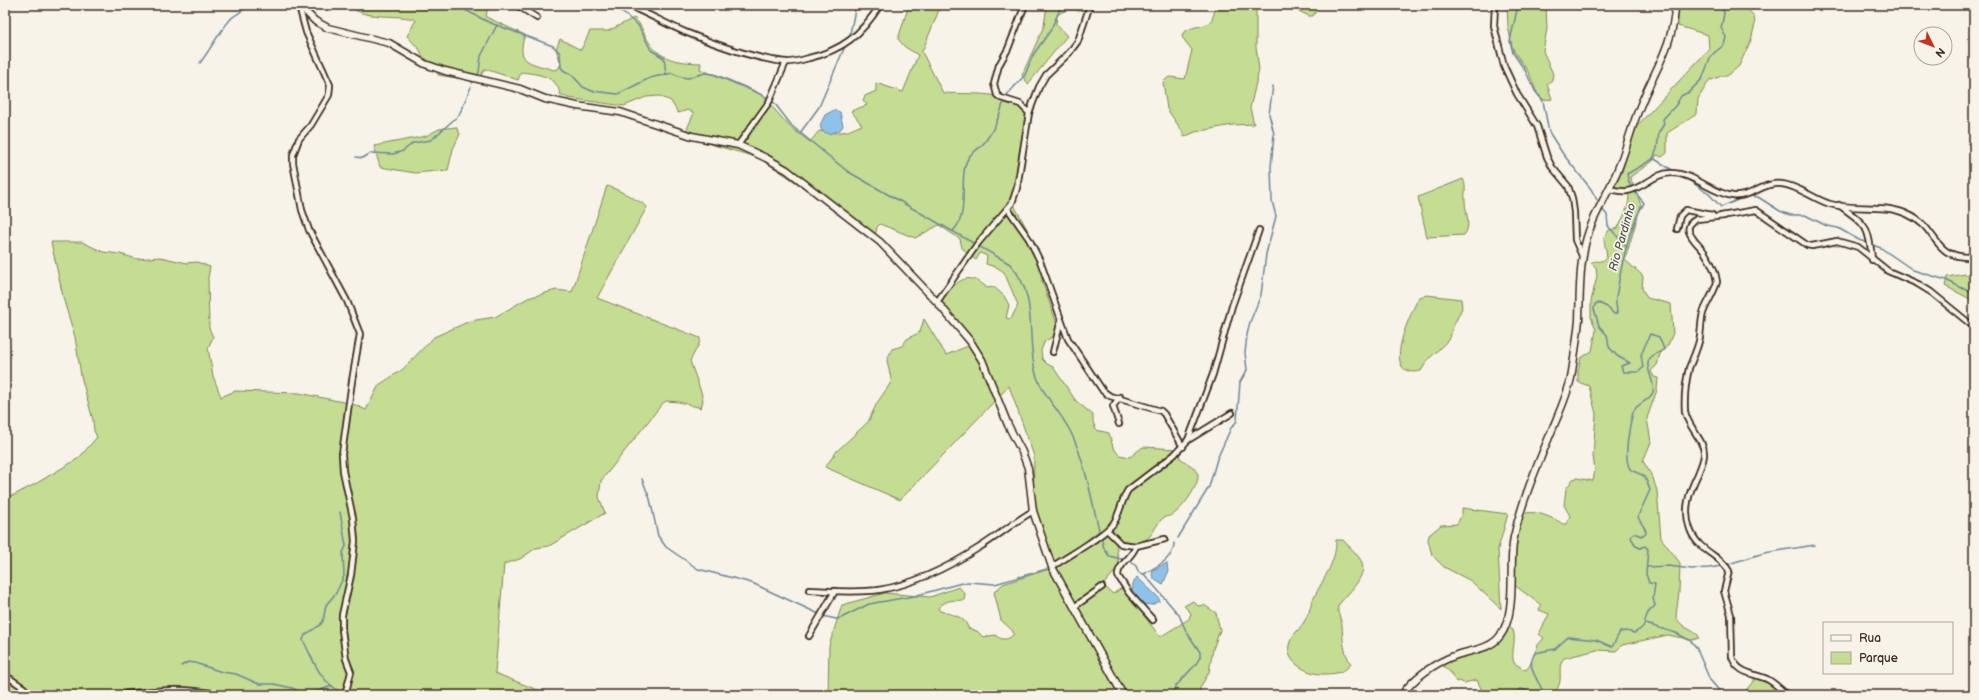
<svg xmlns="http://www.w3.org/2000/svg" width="1979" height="700" viewBox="0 0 1979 700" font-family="'Balsamiq Sans',sans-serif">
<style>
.green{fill:#c4dd93;stroke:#808458}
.water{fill:#8fc2eb;stroke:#6d8599}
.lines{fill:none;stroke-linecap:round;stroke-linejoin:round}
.stream{stroke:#6d8599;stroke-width:1.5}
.street-casing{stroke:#3b2a1e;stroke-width:8}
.secondary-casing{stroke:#3b2a1e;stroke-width:9}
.street{stroke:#f7f3e8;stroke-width:4.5}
.secondary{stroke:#f7f3e8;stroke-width:6}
.labels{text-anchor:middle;stroke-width:3.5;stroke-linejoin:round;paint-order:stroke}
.water-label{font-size:12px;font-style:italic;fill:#505051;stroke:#f7f3e8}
</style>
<rect width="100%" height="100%" fill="#f7f3e8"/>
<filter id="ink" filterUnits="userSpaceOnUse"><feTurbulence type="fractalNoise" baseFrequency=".025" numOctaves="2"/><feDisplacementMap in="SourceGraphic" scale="8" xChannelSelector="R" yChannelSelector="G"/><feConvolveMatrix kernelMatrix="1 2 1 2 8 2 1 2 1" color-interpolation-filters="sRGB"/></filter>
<g filter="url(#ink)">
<g class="green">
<path d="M349,5h139l-2,12 39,18c-11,30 9,28 29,35l4,-1 3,-5 -5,-15 4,-10 21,11 9,-19h18l26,-13c7,6 9,13 13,21 13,22 31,23 54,24l-1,6 62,26 27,31 21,16 9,-11 16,2 13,-2 14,-6 -11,-14 16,-6 -4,-5 2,-4 11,-5v-8l27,9 15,-37 -13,-8 -7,-8 11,-34h32l-19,47 21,41c28,2 63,-4 83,19l-2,29 -10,64 21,39 5,12 2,25 18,52 -15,8 -4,9 1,9 5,5 6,3 23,34 17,14v7l3,8 13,3 4,14 6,8 11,2 13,-10 35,2 2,9 13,9 5,7c2,11 -17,37 -26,41 -4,2 -8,1 -11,5 -7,7 -8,17 -18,21 -9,4 -20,-3 -27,1l3,25 -16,18 10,9 10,-7 37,50 29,-18 2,-6 -7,-7 9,-5 5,5 6,-1 12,8 4,17 -7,19 -4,23 -9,16v7h-372l1,-49 13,-41 43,-12 45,4 29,-10 6,7 -1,6c-11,1 -16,-2 -26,8l2,3c11,4 25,4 28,17l9,3 6,6 12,-2c6,5 12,6 18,0v-4l-12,-11 -7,-28 9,-8 46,-15 -16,-52 1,-61 -25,-70 -109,114 -75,-33 12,-16 31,-29 9,-19 13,-19 1,-5 -4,-19 5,-11 10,-3 5,-7 13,-7 4,-13 22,36 22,-9 1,-2 -32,-38c14,-17 27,-41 50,-18l7,-1 10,9 5,9 -3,13 5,1 7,-14 -14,-33 -6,-4 -12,-4 1,-8 -7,-3 -4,7 -14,-12 -2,-9 -21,-14 -24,13 -35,-14 -3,3 -2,9 -115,-78 -72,-20 -2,-7 8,-18 -6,-3 -10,3 -7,-12 -12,-5 -13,1 -22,9 -56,-8 -8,-4c-3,-19 -24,-20 -39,-22l-3,8 -33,-11 -8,12 -39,-6 -2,-9 -14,-10 -2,-6 -13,-14 9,-16c-18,-7 -54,1 -67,-15z"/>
<path d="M1047,5h34l-2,6c-9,-2 -15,-2 -22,5l-1,8 11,12 -39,48 -6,-9 22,-49z"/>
<path d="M1215,5h41v42l3,23 -9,38 4,16 -22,1 -37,7 -11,5 -2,-6 -15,-22 -4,-27 6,-5 16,2 7,-29 -10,-13 1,-4c15,-12 31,0 32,-28z"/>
<polygon points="1277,5 1320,5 1313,16 1309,16 1290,7"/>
<polygon points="1507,5 1546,5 1547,29 1543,51 1553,74 1552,80 1547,84 1552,99 1544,100 1537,93 1529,73 1515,53 1512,46 1508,26"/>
<path d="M1678,5h66l10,11 1,8 -4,16 -12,26 -12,10h-6l-9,4 -2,-1 -12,20 -1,15 -30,19v20l-5,4 -5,-2 -4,6 -23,16 11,28 -16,55 18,16 -1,12 5,10 24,6 2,29 -5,12 -8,9 -3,11 -6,6 3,6 4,1 -1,12 -10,28 4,24 -8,19 10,17 4,13 4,47 19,25 -1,29 -3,24c4,11 13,12 22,19l1,3 -7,2 -24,-5 -46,10 -6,6 -19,-1 -33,8c-6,7 -3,14 -4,22 0,5 -4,11 -6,15h-47c-8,-7 -14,-3 -23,0l-7,-15 -13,3 -5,-2 -3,1 -5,-9 -11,-10 41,-12 27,-25 5,4c4,11 -3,23 1,33l11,7 4,-3 9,-22 6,-7 -5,-4 10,-20 -10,-4 2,-5 -28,-21 2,-40 7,-30c12,-4 23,1 34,6 5,2 6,5 11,4l3,-8 -6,-11 2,-16 7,-10 4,-1 16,3 2,-11 -2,-14 3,-42 -7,-28 -11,-4v-11l3,-13 11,-7 4,-21 -5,-13v-16l6,-25 -1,-9 -5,-4c4,-3 5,-1 10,-2 11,-2 2,-16 3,-23l5,-8 9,-2c5,-12 15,-26 9,-39h-7l-6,-2 7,-12 15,-48 73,-78 -1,-14 -30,-9z"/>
<polygon points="456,127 460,134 453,149 448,170 415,173 380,167 374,146 426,136 439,129"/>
<path d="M1463,179c4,8 1,13 2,22 0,10 7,26 -1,34l-37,2 -9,-40z"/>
<path d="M607,186c6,1 37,17 40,21l-50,91 103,40v4l-10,19 11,31 2,8 -2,8 -22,-6 -13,-1 -4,3 -61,77 -2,16 6,16 -56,33 -13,2 -16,11 -16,5 -9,109 40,16 26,6h-556v-198l9,-2 23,-12 42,-25 18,-21 -3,-6 -1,-11 -12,-44 -6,-39 -11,-36 -13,-59h31l21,10 17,2 17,5 23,-2 27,6 10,-1 13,5 -2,11 1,50 4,9 -5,11 5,28 8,21 14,-6 64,2 54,11 13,6 13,-25 23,-15 32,-33 36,-16 25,-4 33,-19 28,-8 16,2z"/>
<polygon points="1965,274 1974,278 1974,301 1945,286 1947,277"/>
<path d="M1427,295l34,4 1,9 -10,21 -2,9 -23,23 -6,10c-43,9 -10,-58 -2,-74z"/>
<polygon points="1462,508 1508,514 1498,549 1501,609 1471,581 1444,567 1432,555 1428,540 1429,535 1441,525 1457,524 1462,514"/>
<path d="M1336,540h7c5,6 13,12 17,19 11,16 -14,35 -22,47 -1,8 3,12 4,19 1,15 1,26 9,39 -7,9 -16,10 -27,10 -16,1 -42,-13 -34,-32 2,-7 10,-13 14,-20 4,-6 6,-13 8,-20 8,-19 25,-39 24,-62z"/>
<polygon points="1756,678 1772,685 1783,695 1742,695"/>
</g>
<g class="water">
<polygon points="834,110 840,112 843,126 840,130 829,134 822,131 820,125 825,115"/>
<polygon points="1167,563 1168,572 1163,585 1155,580 1152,575 1153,570"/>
<polygon points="1137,577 1158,597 1160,601 1151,605 1141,604 1132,594 1133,583"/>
</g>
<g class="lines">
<g class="stream">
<path d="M456,5l32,17 65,24 7,7 1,14 2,3 9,5 11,12 9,4 26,3 32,-16 22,-5 9,4 7,1 17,-5 9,1 40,17 18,9 20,26 55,45 163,93c30,34 15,73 26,110 7,23 28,41 37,63 16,36 20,75 31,111l5,8 16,4"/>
<polyline points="1516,5 1517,10 1510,41 1513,53 1526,72 1535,91 1543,101 1549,132 1563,154 1591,189 1597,200"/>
<polyline points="614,6 638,25 651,50 664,58 666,74"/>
<polyline points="850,34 856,5"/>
<path d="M200,63c10,-13 18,-29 29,-42 5,-7 14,-8 18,-16"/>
<polyline points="477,77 479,72 481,56 497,25"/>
<polyline points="472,83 475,80"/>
<polyline points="1005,97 1025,75 1033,55 1050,31 1062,5"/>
<polyline points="800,133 819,107 846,44"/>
<polyline points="356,157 363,158 371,153 393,154 403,151 413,143 431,140 459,115 471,87"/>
<polyline points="1653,158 1674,171"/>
<polyline points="1684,177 1709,194 1721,207 1740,199 1750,196 1758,197 1780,211 1790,215 1805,215 1827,226 1838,228 1859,240 1881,248 1913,270 1946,280 1974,294"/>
<polyline points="1632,188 1628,180 1627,174 1653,159 1657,149 1659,132 1664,124 1663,119 1676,105 1681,96 1689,92 1702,79 1710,59 1714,53 1724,45 1726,37 1721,28 1724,14 1722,5"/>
<polyline points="1602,209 1607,215 1608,226 1627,247"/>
<path d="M953,231c16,-16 7,-45 12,-65 4,-15 11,-13 19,-23 9,-11 16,-28 20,-42"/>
<polyline points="642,479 650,499 658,536 666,547 698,569 752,583 819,614"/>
<path d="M340,512l6,34 -3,7 1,23 -8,17 -10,12 -3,16 -3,4 -15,10 -2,5c12,23 15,39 39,53"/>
<polyline points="1178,538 1209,487 1217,459 1231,428 1237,421 1240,382 1247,370 1245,353 1247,335 1250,322 1261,295 1266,254 1276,216 1272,201 1271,167 1274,134 1269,114 1273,86"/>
<polyline points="1080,546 1099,531"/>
<polyline points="1129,560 1136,566 1139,573 1144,574 1179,615 1186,631 1200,652 1200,657 1196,664 1176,686 1171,695"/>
<polyline points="1647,567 1668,566 1692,569 1709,568 1722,566 1764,553 1815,545"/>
<path d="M1144,574c11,-7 30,-14 30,-31"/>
<polyline points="823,616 836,619 841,618 869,604 914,596 958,584 968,582 995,584 1047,569"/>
<polyline points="1646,624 1676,633 1691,641 1696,647 1710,680 1723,695"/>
<polyline points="181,666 188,662 195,663 222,672 236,674 259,684 274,684 292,688 306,695 332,686"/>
<polyline points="1511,695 1521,689 1527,691 1530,695"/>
<path d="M1540,695l2,-6c-6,-11 -16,-25 -7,-36l20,-4 13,-12 28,3 16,7 8,-15 6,-1 8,2c17,-10 7,-8 14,-20 2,-3 5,-5 7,-7l-2,-8 2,-14 -6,-1 -3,-9 2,-25 -3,-3 -5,2 -4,-2 -6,-10 4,-3 7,3 5,-3c0,-7 -7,-10 -8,-17l12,-26 -5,-13c-4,-4 -10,-4 -14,-7 -9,-8 -1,-47 2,-58 4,-9 16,-10 20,-20 3,-11 -11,-26 -2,-35 4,-4 10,-4 13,-8l-5,-12 -9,-3 -9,21 2,13 -5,4h-15l-2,-6 9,-3 -13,-7 -8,-9 -2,-12 -8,-9 -5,-17 1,-5 4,-1 8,4 7,7 3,-1c0,-5 -2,-11 -1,-16 5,-28 12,-69 28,-94l-10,-12"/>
</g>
<defs>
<g id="street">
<polyline points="517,5 537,18"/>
<path d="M627,5c20,8 39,19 58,27 27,11 71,27 100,30 7,1 17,-2 24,-4 34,-8 52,-23 71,-53"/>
<polyline points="1495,5 1494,26 1504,66 1517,94 1537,126 1547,157 1552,167 1568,186 1572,198 1574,212 1575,240 1583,258"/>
<polyline points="299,6 306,32 330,85 329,95 311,125 299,139 293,155 293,163 302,210 309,230 347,301 360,334 352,381 342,454 343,471 353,518 355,541 351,575 342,615 342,630 346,659 351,672 345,695"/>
<polyline points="1029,113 1039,87 1046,75 1069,53 1078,41 1090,5"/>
<polyline points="738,145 769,102 786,62"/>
<path d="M1609,189c6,1 12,3 18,2 16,-2 27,-18 44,-18 23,0 40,20 62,23 18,2 32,-15 49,-12 17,2 31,15 48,20 24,7 53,-1 77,10 34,15 23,45 67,43"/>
<path d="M1839,205c27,20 30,20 33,55"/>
<polyline points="1008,209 1029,239 1040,261 1068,339 1103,391 1110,396 1161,411 1164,414 1183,447"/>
<polyline points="1721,216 1756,210 1807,245 1812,246 1837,241 1858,247 1888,271 1918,284 1931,292 1974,327"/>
<path d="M1724,216l-27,3c-20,9 1,24 8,34 6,9 11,19 12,29 -3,11 -10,20 -14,31 -2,7 -2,16 -3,24 -2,11 -7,21 -11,31 -3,13 -5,29 -4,43 2,16 20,29 19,43 0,7 -4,14 -6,20 -9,18 -15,36 -8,55 8,23 31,26 39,42l-5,20 7,24 1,42c6,17 21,16 35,22 8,4 14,11 20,16"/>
<polyline points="1677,229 1680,216 1686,210 1712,215"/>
<polyline points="937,302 978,243 1012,203 1017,188 1029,113 1020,104 1001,98 997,95 994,84 999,65 1008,49 1025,5"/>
<polyline points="1053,352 1061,320"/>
<polyline points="1119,424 1113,406 1120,397"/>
<polyline points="1188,440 1232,413"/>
<polyline points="1107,530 1121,544 1136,546 1165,539"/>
<path d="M1136,546c-3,11 -19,19 -18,30l11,17 24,27"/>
<path d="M1052,567c17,-12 48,-28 61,-43 7,-10 8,-23 15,-34l46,-35 14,-15 25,-66 19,-68 27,-76"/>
<path d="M809,590c23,1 48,3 70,0 37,-6 70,-23 101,-43 18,-11 34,-25 53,-36"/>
<polyline points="1074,607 1102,587"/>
<polyline points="809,636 835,591"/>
<polyline points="5,675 24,688 30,695"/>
<path d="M117,695c35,-5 68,-8 103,0"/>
</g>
<g id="secondary">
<polyline points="299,5 315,21 328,28 389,43 425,64 445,71 520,89 545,99 577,106 620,112 692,136 738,145 766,158 787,170 880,242 937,302 970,341 982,360 1008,425 1022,452 1028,468 1033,511 1052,567 1123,695"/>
<path d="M1402,695c11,-17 33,-32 52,-39 15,-6 36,-6 46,-20 18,-24 8,-70 14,-99 8,-37 24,-73 38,-107 7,-17 15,-34 19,-52 3,-19 6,-39 8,-58 1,-30 0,-61 10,-89 7,-20 19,-38 27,-57 10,-23 15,-47 25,-70 13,-32 34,-63 34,-99"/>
</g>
</defs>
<use href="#street" class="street-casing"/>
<use href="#secondary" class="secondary-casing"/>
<use href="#street" class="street"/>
<use href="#secondary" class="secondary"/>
</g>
</g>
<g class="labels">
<g class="water-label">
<text transform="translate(1622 237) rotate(-74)" y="4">Rio Pardinho</text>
</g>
</g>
<rect width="1979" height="700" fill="none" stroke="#f7f3e8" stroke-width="20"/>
<rect x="10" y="10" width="1959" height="680" fill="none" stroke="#3b2a1e" stroke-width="1.5" filter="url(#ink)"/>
<rect x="1823" y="622" width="130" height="52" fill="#f7f3e8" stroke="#aca397"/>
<rect x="1831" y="635" width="20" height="6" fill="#f7f3e8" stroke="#aca397"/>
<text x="1859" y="642" font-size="12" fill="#3b2a1e">Rua</text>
<rect x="1831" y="652" width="20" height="12" fill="#c4dd93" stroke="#aca397"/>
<text x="1859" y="662" font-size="12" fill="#3b2a1e">Parque</text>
<g transform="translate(1933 46) rotate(133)"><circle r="19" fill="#f7f3e8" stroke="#aca397"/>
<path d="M0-3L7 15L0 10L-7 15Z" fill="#c8321e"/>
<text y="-6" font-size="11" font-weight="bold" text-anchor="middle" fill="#3b2a1e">N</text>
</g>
</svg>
